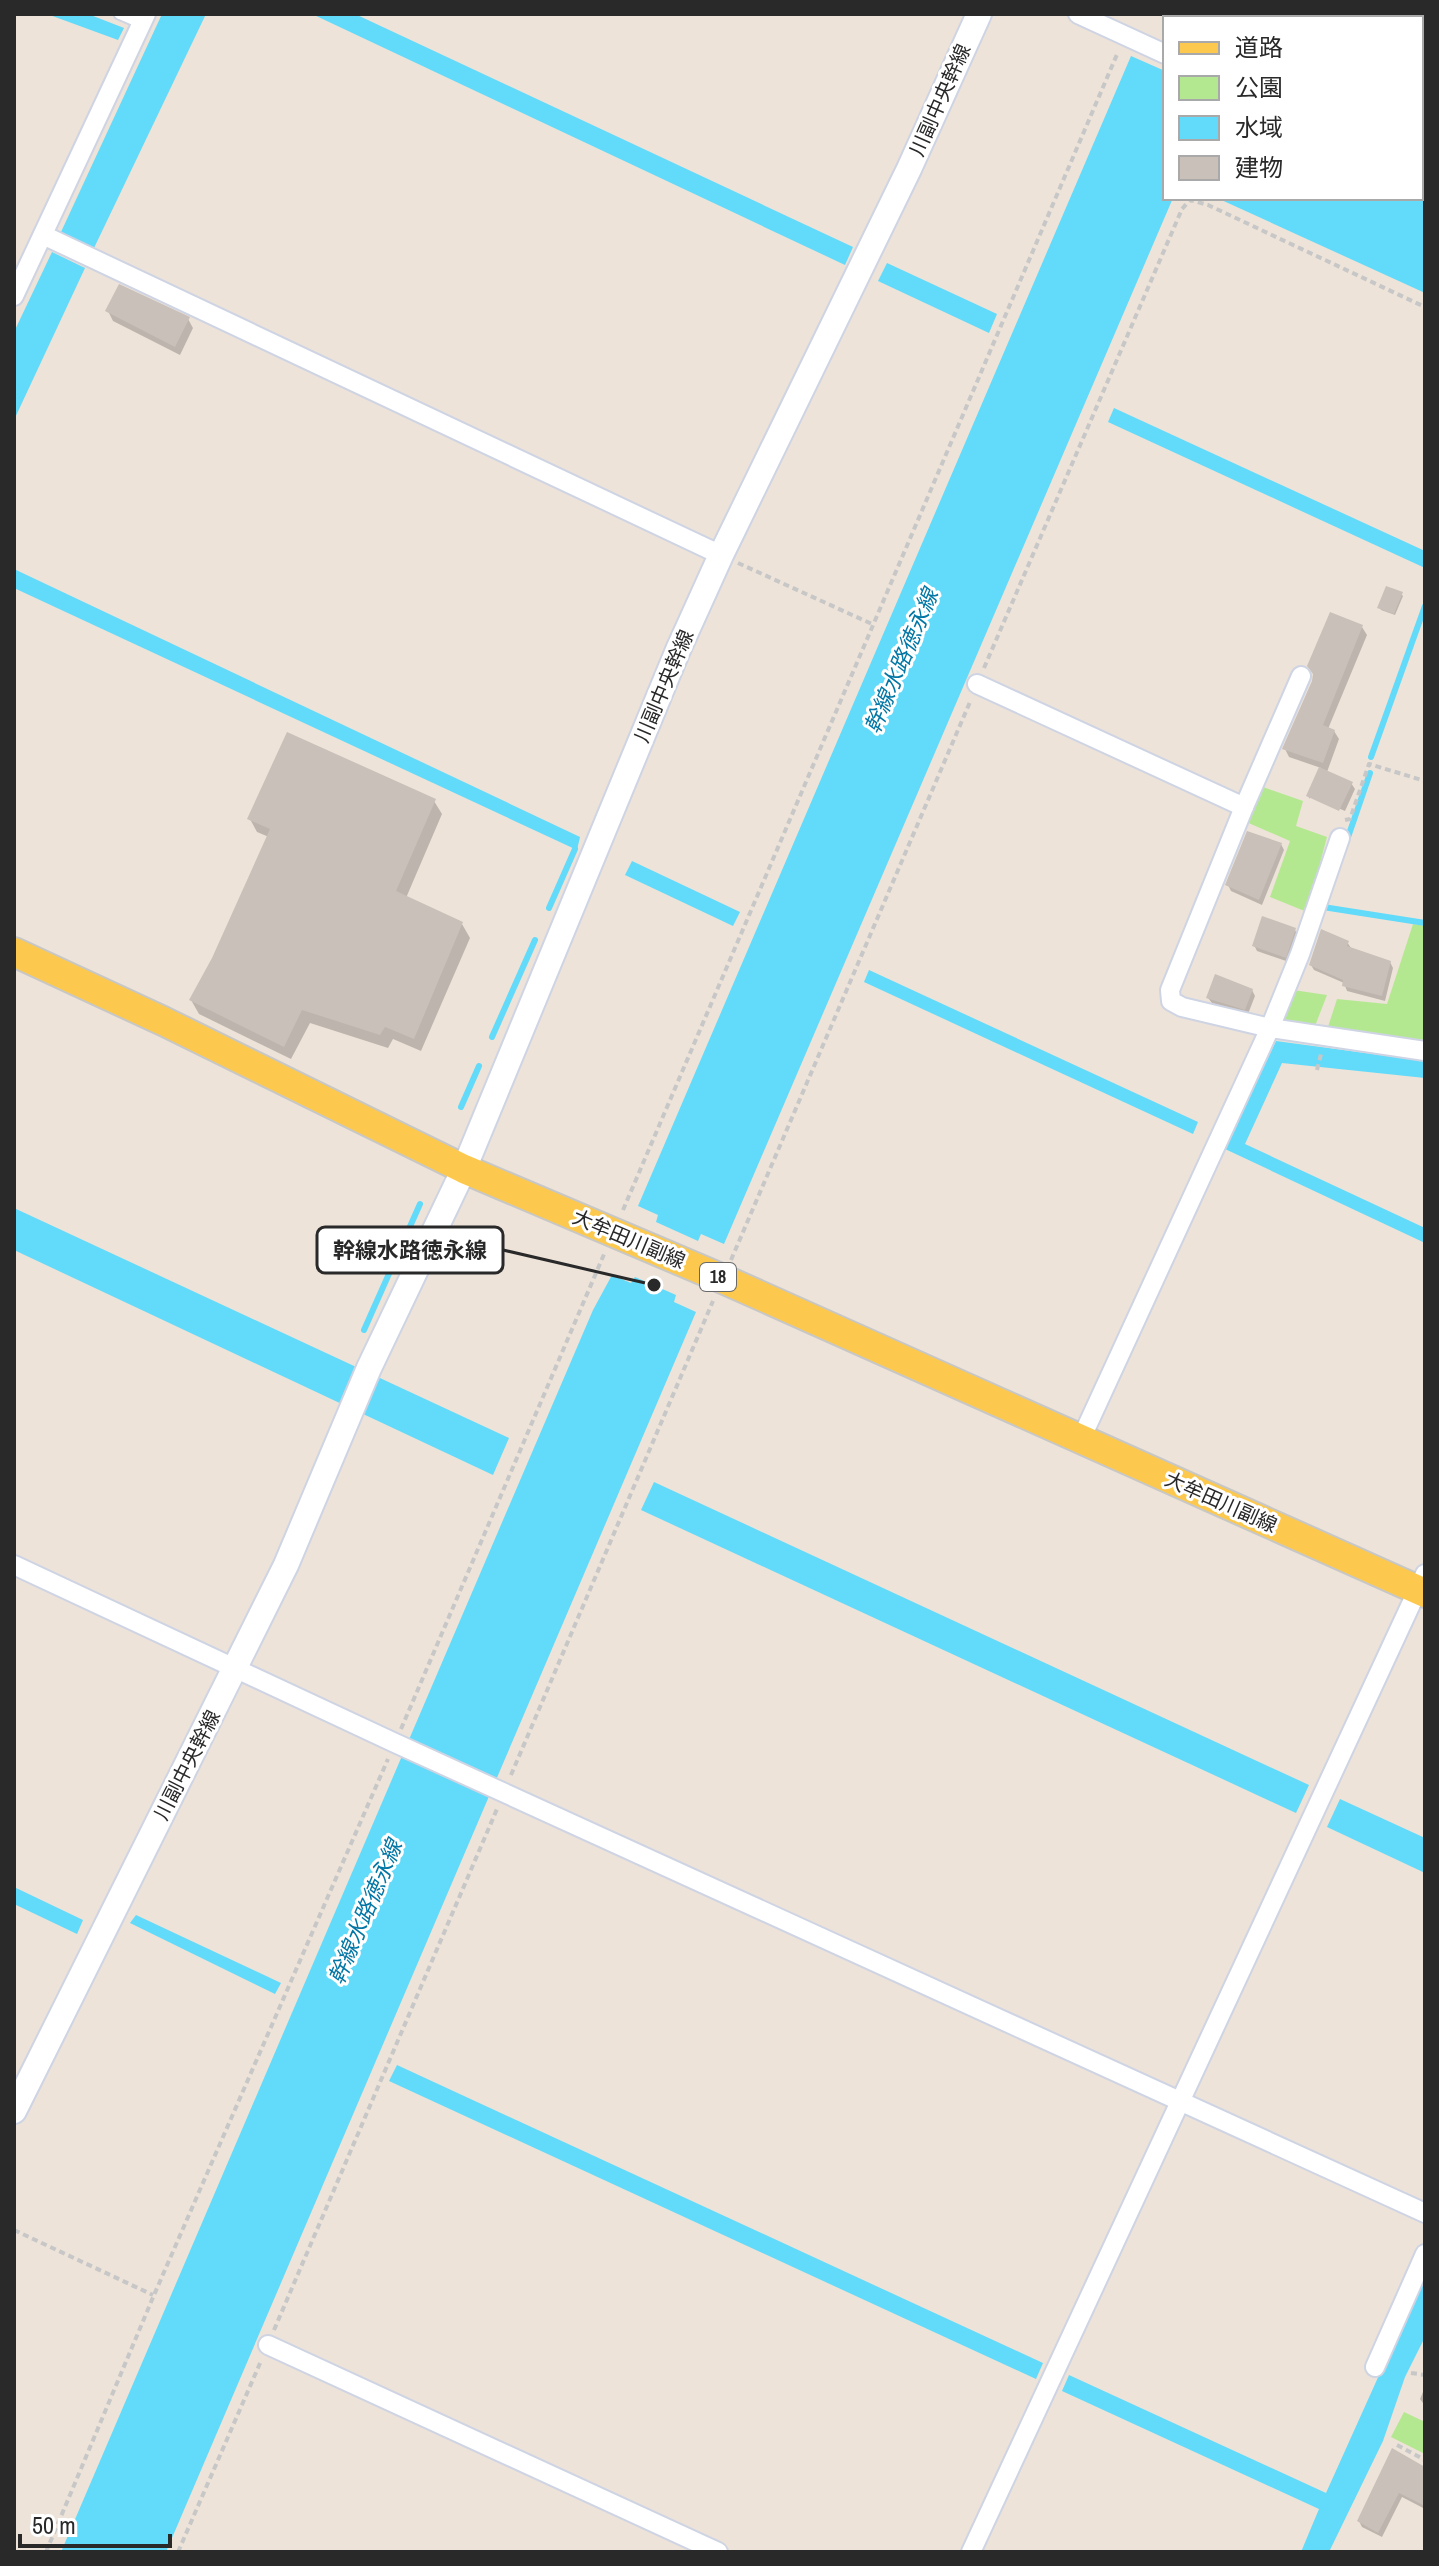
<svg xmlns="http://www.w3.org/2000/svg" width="1439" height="2566" viewBox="0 0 1439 2566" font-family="'Archivo Narrow','Noto Sans JP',sans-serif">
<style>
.green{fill:#b4e890}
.water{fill:#62daf9}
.shadow{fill:#0003}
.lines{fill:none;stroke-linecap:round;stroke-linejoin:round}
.stream{stroke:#62daf9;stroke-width:6}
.building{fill:#c8c0b9}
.lane-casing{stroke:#ced4e3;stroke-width:13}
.street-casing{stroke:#ced4e3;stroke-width:22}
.secondary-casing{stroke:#ced4e3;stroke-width:28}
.primary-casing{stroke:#c7c7c7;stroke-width:32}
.path{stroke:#c7c7c7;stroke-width:4;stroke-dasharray:6 4;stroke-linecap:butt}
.lane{stroke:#fff;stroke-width:9}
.street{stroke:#fff;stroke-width:18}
.secondary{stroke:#fff;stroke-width:24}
.primary{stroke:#fcc94e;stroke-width:28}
.labels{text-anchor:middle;stroke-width:6;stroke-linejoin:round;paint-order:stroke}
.shield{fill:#fff;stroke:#696969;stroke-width:2}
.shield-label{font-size:18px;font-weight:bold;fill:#292929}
.street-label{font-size:20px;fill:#292929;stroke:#fff}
.water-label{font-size:22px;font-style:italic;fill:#0276a4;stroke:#fff}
.leader{fill:none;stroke:#292929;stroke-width:3}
.callout-dot{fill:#292929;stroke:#fff;stroke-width:3}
.callout{fill:#fff;stroke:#292929;stroke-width:3}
.callout-label{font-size:22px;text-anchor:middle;font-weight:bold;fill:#292929}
</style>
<rect width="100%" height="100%" fill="#ede3d9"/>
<g class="green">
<polygon points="1263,787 1303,801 1296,826 1327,837 1307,912 1270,897 1290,841 1244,821"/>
<polygon points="1413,924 1425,926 1425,1040 1327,1030 1337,999 1387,1004"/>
<polygon points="1293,990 1327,995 1315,1026 1281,1022"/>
<polygon points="1404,2412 1425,2422 1425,2454 1391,2437"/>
</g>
<g class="water">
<polygon points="47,14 88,14 124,28 118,40"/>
<polygon points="162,14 206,14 94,248 61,232"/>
<polygon points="312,14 355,14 853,247 845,265"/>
<polygon points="1131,56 1165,71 1165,198 1173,198 724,1244 701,1234 698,1241 656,1222 658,1215 638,1206"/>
<polygon points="1421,189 1425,191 1425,293 1217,198 1421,198"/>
<polygon points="52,252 85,268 14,420 14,332"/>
<polygon points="887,263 997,314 989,333 878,281"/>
<polygon points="1114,408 1425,551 1425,568 1108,422"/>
<polygon points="14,569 580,837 577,850 14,588"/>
<polygon points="632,861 740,912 733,926 625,875"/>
<polygon points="869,970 1198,1122 1193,1134 864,982"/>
<polygon points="1276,1041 1425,1061 1425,1078 1282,1063 1245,1144 1425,1228 1425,1243 1225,1149"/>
<polygon points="14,1208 509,1438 493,1475 14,1250"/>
<polygon points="612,1275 631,1283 635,1277 676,1295 674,1302 696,1312 166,2552 61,2552 593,1310"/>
<polygon points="654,1482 1309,1785 1296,1813 641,1510"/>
<polygon points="1340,1799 1425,1838 1425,1873 1327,1827"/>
<polygon points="14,1887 83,1920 77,1934 14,1904"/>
<polygon points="136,1915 281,1983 275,1994 130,1923"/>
<polygon points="397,2065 1043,2363 1036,2379 389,2081"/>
<polygon points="1425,2273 1425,2337 1405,2377 1383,2441 1329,2552 1301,2552 1319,2509 1062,2391 1069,2375 1326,2493"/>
</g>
<g class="shadow">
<polygon points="108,311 188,319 193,328 180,355 113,321"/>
<polygon points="1401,594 1403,596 1395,615 1381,610 1380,607"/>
<polygon points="1362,627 1367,635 1328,729 1334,731 1339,739 1327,772 1351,783 1355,789 1345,811 1310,796 1310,799 1308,796 1321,768 1289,757 1285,749"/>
<polygon points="434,801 442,814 406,898 462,924 470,938 421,1051 393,1039 388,1048 310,1023 291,1059 199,1014 191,1000 214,958 269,837 257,832 250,819"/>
<polygon points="1281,844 1284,850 1262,905 1231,891 1228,885"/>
<polygon points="1295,930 1298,936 1289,962 1257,951 1254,945"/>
<polygon points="1347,942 1351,948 1390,962 1393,968 1385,1001 1347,991 1344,983 1314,970 1311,965"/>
<polygon points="1252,990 1255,996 1248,1014 1212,1003 1208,998"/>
<polygon points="1425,2387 1425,2406 1420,2399"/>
<polygon points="1425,2468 1425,2509 1402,2497 1382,2537 1362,2527 1359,2521"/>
</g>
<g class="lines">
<g class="stream">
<polyline points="1371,757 1425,606"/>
<polyline points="1346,843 1370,773"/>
<polyline points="1323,907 1425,923"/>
<polyline points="549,908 575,849"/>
<polyline points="492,1037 535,940"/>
<polyline points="461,1107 479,1066"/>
<polyline points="364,1330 420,1204"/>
</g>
</g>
<g class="building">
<polygon points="119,284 190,317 175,347 105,311"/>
<polygon points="1386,586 1403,592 1394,614 1377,608"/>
<polygon points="1330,612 1363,625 1323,725 1335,730 1323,763 1282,749 1312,681 1313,674 1307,666"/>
<polygon points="287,732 436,799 396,891 463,922 414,1039 385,1027 380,1035 302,1010 284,1047 189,1000 212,958 270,829 247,819"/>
<polygon points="1319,767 1353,782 1339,811 1306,796"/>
<polygon points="1247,831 1282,843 1259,900 1225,885"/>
<polygon points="1262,916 1296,928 1286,958 1252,946"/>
<polygon points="1321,929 1349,941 1347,946 1391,961 1382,996 1342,986 1343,980 1309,965"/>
<polygon points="1215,974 1253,989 1245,1010 1206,998"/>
<polygon points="1392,2448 1425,2467 1425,2506 1399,2493 1378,2533 1357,2521"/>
</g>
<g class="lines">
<defs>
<polyline id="lane" points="119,14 142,24"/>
<g id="street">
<polyline points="1078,14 1165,54"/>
<polyline points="1421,172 1425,173"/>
<polyline points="43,235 721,555"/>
<polyline points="14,296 146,14"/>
<polyline points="1301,676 1244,807 1170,990 1171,1001 1182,1007 1270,1028 1300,954 1340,838"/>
<polyline points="977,684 1244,807"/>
<polyline points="1081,1439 1270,1028 1425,1051"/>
<polyline points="14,1565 395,1743 1425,2213"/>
<polyline points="268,2345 718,2552"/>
<polyline points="1375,2367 1425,2254"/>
<polyline points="971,2552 1425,1574"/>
</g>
<polyline id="secondary" points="14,2111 286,1565 369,1368 464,1169 678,650 721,555 909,169 979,14"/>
<polyline id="primary" points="14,952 163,1021 464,1169 723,1279 1425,1593"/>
</defs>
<use href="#lane" class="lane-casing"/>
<use href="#street" class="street-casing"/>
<use href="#secondary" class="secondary-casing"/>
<use href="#primary" class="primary-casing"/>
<g class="path">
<polyline points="738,563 872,624"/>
<polyline points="984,668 1182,209 1190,200 1208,205 1425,307"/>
<polyline points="1345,820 1350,819 1369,764 1425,781"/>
<polyline points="1317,1070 1321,1054"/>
<polyline points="623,1210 1118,52"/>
<polyline points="731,1260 970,702"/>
<polyline points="401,1729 605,1252"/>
<polyline points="511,1775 713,1301"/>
<polyline points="14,2230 153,2295"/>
<polyline points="274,2330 497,1809"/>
<polyline points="1411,2373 1425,2375"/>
<polyline points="1397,2445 1425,2460"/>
<polyline points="46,2552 154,2295 388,1759"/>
<polyline points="178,2552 261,2361"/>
</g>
<use href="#lane" class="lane"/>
<use href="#street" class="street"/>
<use href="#secondary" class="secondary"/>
<use href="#primary" class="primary"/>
</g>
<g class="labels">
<rect class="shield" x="700" y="1263" width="36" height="28" rx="6"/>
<g class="shield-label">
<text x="718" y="1283">18</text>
</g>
<g class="street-label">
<text transform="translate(940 100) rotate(-66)" y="7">川副中央幹線</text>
<text transform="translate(664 686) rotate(-67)" y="7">川副中央幹線</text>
<text transform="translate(629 1239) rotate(23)" y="7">大牟田川副線</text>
<text transform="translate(1221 1502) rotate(24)" y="7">大牟田川副線</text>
<text transform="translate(187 1765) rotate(-63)" y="7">川副中央幹線</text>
</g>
<g class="water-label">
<text transform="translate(901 661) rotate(-67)" y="8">幹線水路徳永線</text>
<text transform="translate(365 1912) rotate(-67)" y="8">幹線水路徳永線</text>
</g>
</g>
<path class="leader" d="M654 1285L503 1250"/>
<circle class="callout-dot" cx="654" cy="1285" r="8"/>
<rect class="callout" x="317" y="1227" width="186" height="46" rx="8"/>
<g class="callout-label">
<text x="410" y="1258">幹線水路徳永線</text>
</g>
<rect width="1439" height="2566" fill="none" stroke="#292929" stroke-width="32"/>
<rect x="1163" y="16" width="260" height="184" fill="#ffffff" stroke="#a9a9a9" stroke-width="2"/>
<rect x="1179" y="42" width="40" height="12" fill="#fcc94e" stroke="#a9a9a9" stroke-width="2"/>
<text x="1235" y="56" font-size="24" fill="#292929">道路</text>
<rect x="1179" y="76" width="40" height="24" fill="#b4e890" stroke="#a9a9a9" stroke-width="2"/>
<text x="1235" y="96" font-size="24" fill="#292929">公園</text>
<rect x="1179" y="116" width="40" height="24" fill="#62daf9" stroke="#a9a9a9" stroke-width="2"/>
<text x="1235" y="136" font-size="24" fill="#292929">水域</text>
<rect x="1179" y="156" width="40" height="24" fill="#c8c0b9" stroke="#a9a9a9" stroke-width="2"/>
<text x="1235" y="176" font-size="24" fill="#292929">建物</text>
<path d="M20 2534v12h150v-12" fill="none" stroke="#292929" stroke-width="4"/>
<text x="32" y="2534" font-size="24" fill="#292929" stroke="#ffffff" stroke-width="6" paint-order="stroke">50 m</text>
</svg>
